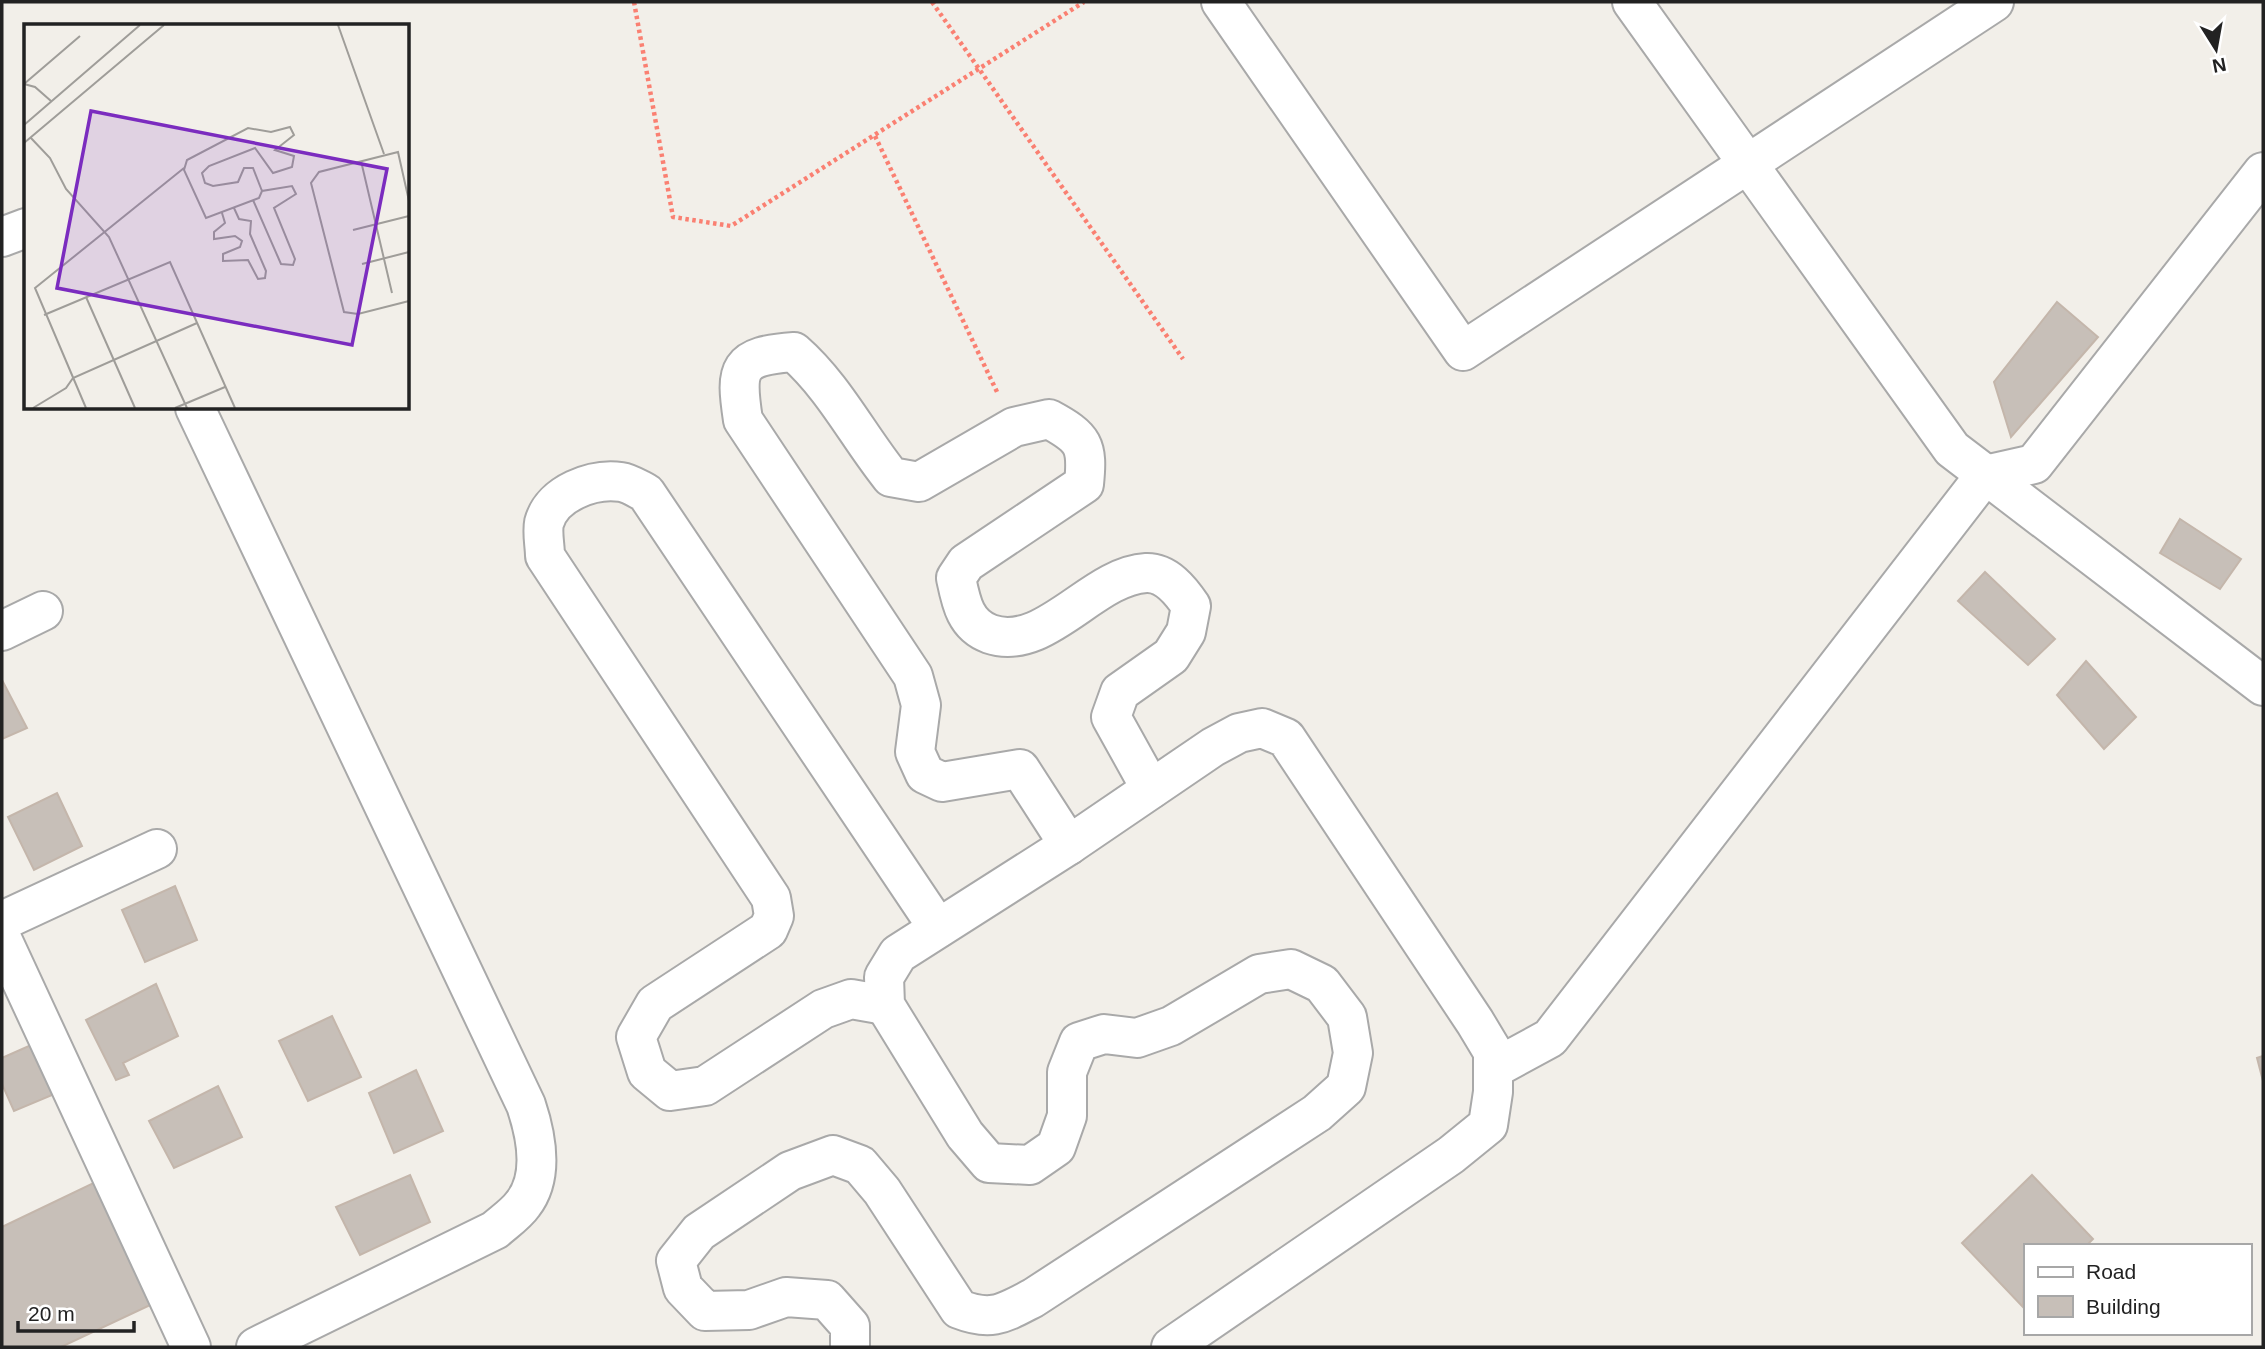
<svg xmlns="http://www.w3.org/2000/svg" width="2265" height="1349" viewBox="0 0 2265 1349" font-family="Helvetica,sans-serif">
<style>
.building{fill:#c7bfb8;stroke:#c4b6ab;stroke-width:2}
.lines{fill:none;stroke-linecap:round;stroke-linejoin:round}
.minor-casing{stroke:#a9a9a9;stroke-width:42}
.path{stroke:#fa8072;stroke-width:4.5;stroke-dasharray:3.5 3.5;stroke-linecap:butt}
.minor{stroke:#fff;stroke-width:38}
.inset-road{fill:none;stroke:#9f9d99;stroke-width:2}
.view{fill:#7b2cbf;fill-opacity:0.15;stroke:#7b2cbf;stroke-width:3.5}
.inset-edge{fill:none;stroke:#222;stroke-width:3.5}
</style>
<rect width="100%" height="100%" fill="#f2efe9"/>
<g class="building">
<polygon points="2057,302 2098,337 2011,437 1994,382"/>
<polygon points="2180,519 2241,559 2220,589 2160,553"/>
<polygon points="1985,572 2055,639 2028,665 1958,601"/>
<polygon points="2086,661 2136,717 2104,749 2057,695"/>
<polygon points="2,680 27,728 2,739"/>
<polygon points="57,793 82,846 34,870 8,817"/>
<polygon points="175,886 197,940 145,962 122,910"/>
<polygon points="156,984 178,1036 123,1063 129,1075 116,1080 86,1020"/>
<polygon points="332,1016 361,1077 308,1101 279,1041"/>
<polygon points="40,1041 64,1090 14,1111 2,1084 2,1058"/>
<polygon points="2263,1056 2263,1081 2257,1058"/>
<polygon points="416,1070 443,1131 394,1153 369,1093"/>
<polygon points="218,1086 242,1137 174,1168 149,1121"/>
<polygon points="410,1175 430,1222 360,1255 336,1207"/>
<polygon points="2032,1175 2093,1239 2086,1246 2025,1246 2023,1307 1962,1243"/>
<polygon points="106,1177 163,1299 61,1347 2,1347 2,1227"/>
</g>
<g class="lines">
<defs>
<g id="minor">
<polyline points="1221,2 1463,351 1994,2"/>
<polyline points="1632,2 1952,449 2263,686"/>
<polyline points="2,237 26,228"/>
<path d="M195,408l331,697c10,30 19,71 -3,99 -7,10 -19,18 -28,26l-239,117"/>
<polyline points="2,631 43,611"/>
<path d="M1069,845l-49,-76 -78,13 -17,-8 -10,-22 6,-47 -8,-29 -170,-256c-8,-52 -6,-64 51,-68 40,35 64,84 97,125l28,5 95,-55 35,-8c35,19 39,26 35,65l-118,79 -10,15c5,24 9,47 34,56 55,19 102,-58 156,-61 20,-1 35,18 45,33l-5,26 -15,24 -51,36 -9,25 40,72"/>
<polyline points="2,921 157,849"/>
<polyline points="2,939 191,1347"/>
<path d="M885,1005l-34,-6 -28,10 -118,77 -35,5 -23,-19 -11,-35 19,-33 113,-74 6,-14 -3,-18 -226,-342c0,-10 -3,-23 -1,-33 8,-30 49,-45 77,-41 8,1 17,7 25,11l292,435"/>
<polyline points="1493,1069 1550,1038 1985,475 2034,464 2263,172"/>
<path d="M850,1347v-21l-23,-26 -41,-3 -37,13 -44,1 -22,-23 -7,-27 23,-29 91,-61 43,-16 27,10 22,26 77,118c33,13 45,4 74,-11l284,-185 29,-26 7,-34 -6,-36 -25,-33 -31,-15 -32,5 -88,52 -34,12 -33,-4 -25,8 -12,30v44l-11,31 -26,18 -41,-2 -24,-28 -80,-130 -1,-28 14,-23 171,-109 144,-98 26,-14 23,-5 24,10 189,284 18,30v40l-5,33 -37,30 -280,192"/>
</g>
</defs>
<use href="#minor" class="minor-casing"/>
<g class="path">
<polyline points="634,2 673,217 731,226 1084,2"/>
<polyline points="932,2 1183,359"/>
<polyline points="875,136 998,394"/>
</g>
<use href="#minor" class="minor"/>
</g>
<g transform="translate(24 24)">
<rect width="385" height="385" fill="#f2efe9"/>
<path class="inset-road" d="M314,1l46,129M0,60l56,-48M0,60l11,3 16,14M0,101l116,-100M6,113l20,21 16,31 43,48 78,171M0,119l140,-118M337,137l31,132M229,176l28,64 12,1 2,-6 -21,-51 22,-14 -4,-8 -30,5 -3,7 -53,20 -22,-48 3,-10 61,-32 23,4 19,-5 4,8 -19,15 19,6 -2,11 -19,6 -18,-25 -46,18 -7,7 3,10 8,3 25,-4 6,-14h9l9,23M385,177l-11,-49 -79,20 -8,11 33,129 14,2 51,-13M198,189l3,10 -11,9v7l21,-3 7,5 -2,6 -17,7v7l25,-1 10,19 7,-1 1,-7 -16,-37 1,-13 -12,-2 -5,-11M329,206l56,-14M338,240l47,-12M62,273l49,111M20,291l126,-53 65,146M9,384l33,-20 7,-10 124,-55M62,384l-51,-120 149,-120M151,384l50,-21"/>
<path class="view" d="M67,87l296,58 -35,176 -295,-57z"/>
<rect width="385" height="385" class="inset-edge"/>
</g>
<rect width="2265" height="1349" fill="none" stroke="#222222" stroke-width="7"/>
<rect x="2024" y="1244" width="228" height="91" fill="#ffffff" stroke="#a7a7a7" stroke-width="2"/>
<rect x="2038" y="1267" width="35" height="10" fill="#ffffff" stroke="#a7a7a7" stroke-width="2"/>
<text x="2086" y="1279" font-size="21" fill="#222222">Road</text>
<rect x="2038" y="1296" width="35" height="21" fill="#c7bfb8" stroke="#a7a7a7" stroke-width="2"/>
<text x="2086" y="1314" font-size="21" fill="#222222">Building</text>
<g transform="translate(2216 49) rotate(169)" stroke="#ffffff" stroke-width="5" paint-order="stroke">
<path d="M0-5L12 26L0 18L-12 26Z" fill="#222222"/>
<text y="-10" font-size="19" font-weight="bold" text-anchor="middle" fill="#222222">N</text>
</g>
<path d="M18 1321v10h116v-10" fill="none" stroke="#222222" stroke-width="3.5"/>
<text x="28" y="1321" font-size="21" fill="#222222" stroke="#ffffff" stroke-width="5" paint-order="stroke">20 m</text>
</svg>
